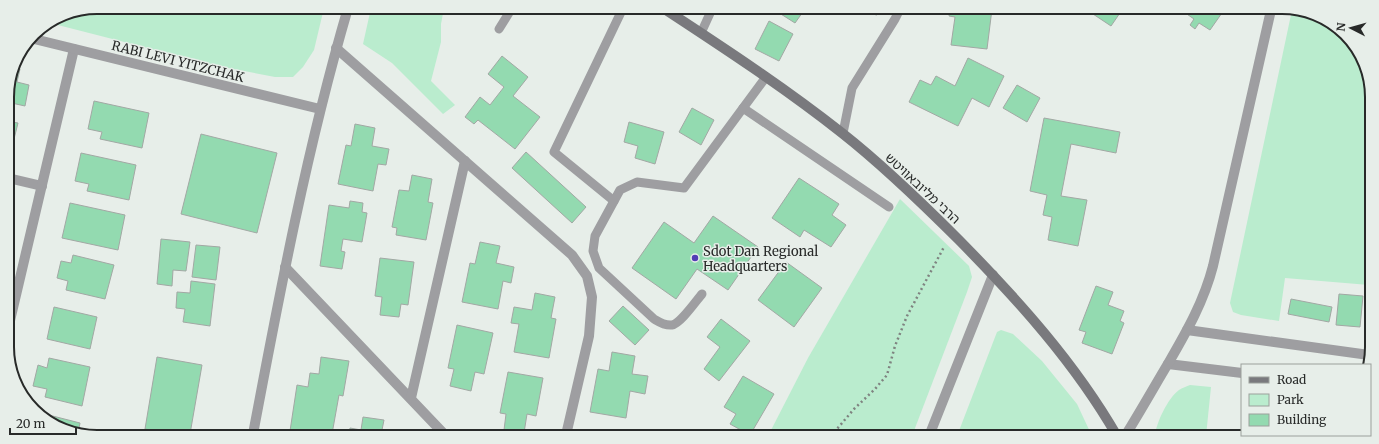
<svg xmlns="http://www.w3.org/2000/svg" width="1379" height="444" viewBox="0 0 1379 444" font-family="Merriweather,'Noto Sans Hebrew',serif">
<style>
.green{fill:#baecce}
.building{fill:#93dab0;stroke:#a2a8a4}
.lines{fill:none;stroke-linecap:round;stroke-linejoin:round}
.path{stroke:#7f8380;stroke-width:2.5;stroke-dasharray:2 3;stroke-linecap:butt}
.service{stroke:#9e9ea1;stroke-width:9}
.minor{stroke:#9e9ea1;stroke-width:10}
.tertiary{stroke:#9e9ea1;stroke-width:10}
.secondary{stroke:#79797d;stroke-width:10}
.poi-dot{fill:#523db5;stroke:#e7eee9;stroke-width:1.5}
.labels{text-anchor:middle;stroke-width:3;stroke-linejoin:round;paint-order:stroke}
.street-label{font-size:13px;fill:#282a29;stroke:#e7eee9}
.poi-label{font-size:13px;fill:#282a29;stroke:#e7eee9;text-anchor:start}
.rim{fill:none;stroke:#282a29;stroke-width:2}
</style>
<rect width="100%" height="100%" fill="#e7eee9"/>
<g class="green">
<polygon points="97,7 324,8 314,50 303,67 293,77 275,77 218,66 50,23 63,14"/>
<polygon points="371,8 444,8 441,24 441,42 431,81 455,105 443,114 392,63 363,44"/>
<polygon points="1292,10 1305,10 1349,38 1370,80 1369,285 1285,278 1279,321 1241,315 1233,312 1230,303"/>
<polygon points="900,199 969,266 972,277 967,292 912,436 768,436 808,358"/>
<polygon points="1001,330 1013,334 1042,361 1077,404 1092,436 957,436 997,332"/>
<path d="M1190,385l21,2 -5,49 7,1 -58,-1c1,-13 13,-38 24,-46 3,-2 8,-4 11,-5z"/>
</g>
<g class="building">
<polygon points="773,9 805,9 795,23"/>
<polygon points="847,9 878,9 877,15"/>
<polygon points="950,9 992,9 987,49 951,45 955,17 949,16"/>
<polygon points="1087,10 1122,10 1111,26"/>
<polygon points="1181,10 1224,10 1210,30 1199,23 1195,29 1190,25 1194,19"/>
<polygon points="769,21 793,34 779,61 755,49"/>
<polygon points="502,56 528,77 513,96 540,117 515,149 478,120 474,124 465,117 480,97 490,105 504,87 488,74"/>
<polygon points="968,58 1004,76 989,107 972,98 958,126 909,102 920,80 931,85 936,76 955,86"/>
<polygon points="13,67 20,69 17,82 29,85 25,106 7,102 7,92"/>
<polygon points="1017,85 1040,98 1027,122 1003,108"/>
<polygon points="94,101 149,113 142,148 100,139 102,132 88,129"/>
<polygon points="692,108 714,120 701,145 679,132"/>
<polygon points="1044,118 1120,132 1116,153 1071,144 1061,196 1087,200 1078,246 1048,240 1052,217 1043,215 1047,195 1030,191"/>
<polygon points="7,121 18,123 10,155 8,154"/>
<polygon points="629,122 664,132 655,164 635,158 638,146 624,142"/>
<polygon points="355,124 375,128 372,146 389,149 386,165 378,164 373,191 338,184 346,145 351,146"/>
<polygon points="201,134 277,153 257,233 181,214"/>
<polygon points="526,152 586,207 572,223 512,168"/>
<polygon points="81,153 136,165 129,200 87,191 89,184 75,181"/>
<polygon points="412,175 432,179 428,202 433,203 426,240 396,235 397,228 392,227 399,190 409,191"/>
<polygon points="799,178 839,204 832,215 846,225 831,247 804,230 800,237 772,218"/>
<polygon points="350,201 363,203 362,212 367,213 362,242 343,239 341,251 345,252 342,269 320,266 329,205 349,208"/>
<polygon points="70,203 125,215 118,250 62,238"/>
<polygon points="713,216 758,247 728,290 697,269 676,299 632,268 664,222 694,243"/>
<polygon points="161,239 190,242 186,271 173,270 172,286 157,284"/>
<polygon points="480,242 500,246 496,263 514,267 511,283 503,281 498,309 462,302 470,263 475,264"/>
<polygon points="196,245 220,247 216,280 192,277"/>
<polygon points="73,255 114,265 105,299 66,290 68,281 57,278 61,261 71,263"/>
<polygon points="380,258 414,262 408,305 401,304 399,317 380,315 382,297 375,296"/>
<polygon points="786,262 822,288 794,327 758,300"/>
<polygon points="191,281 215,284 210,326 183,322 185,309 176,308 177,292 190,293"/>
<polygon points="1096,286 1113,292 1108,305 1124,311 1120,321 1124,323 1112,354 1082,343 1086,332 1079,330"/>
<polygon points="535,293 555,297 551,318 556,319 549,358 514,352 519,324 511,323 514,307 532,310"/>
<polygon points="1339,294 1363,296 1360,327 1336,325"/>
<polygon points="1291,299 1332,307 1329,322 1288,314"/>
<polygon points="623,306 649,330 635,345 609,321"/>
<polygon points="54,307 97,317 90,349 47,339"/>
<polygon points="721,319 750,341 719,381 704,369 720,347 707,337"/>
<polygon points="457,325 493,333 484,374 475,372 471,391 450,386 454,369 448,368"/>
<polygon points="612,352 635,356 632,374 648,376 645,394 630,391 626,418 590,412 598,369 609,371"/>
<polygon points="157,357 202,365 190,434 173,434 145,429"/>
<polygon points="321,357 349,361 343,396 339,395 332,434 312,434 290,431 297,385 308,387 310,373 319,374"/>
<polygon points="49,358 90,367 82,406 45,397 47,389 33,386 38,365 47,368"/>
<polygon points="508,372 543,378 536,416 527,414 524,433 504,430 506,414 500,413"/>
<polygon points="743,376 774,394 750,435 730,424 736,414 724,407"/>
<polygon points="41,413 80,423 78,434 74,434"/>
<polygon points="363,417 384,420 381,435 349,435 350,428 361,430"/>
<rect x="1245" y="435" width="32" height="2"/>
</g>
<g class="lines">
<polyline class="path" points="831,436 854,409 875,389 887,375 895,346 907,316 944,247"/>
<g class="service">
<polyline points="499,29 512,8"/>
<polyline points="701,33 712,9"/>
<polyline points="743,108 889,207"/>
<polyline points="843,133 852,88 895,19 900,9"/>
<polyline points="614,201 554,152 623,8"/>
<path d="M702,294c-6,7 -22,30 -30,31 -7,1 -13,-3 -18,-6l-55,-51 -6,-17 2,-15 25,-46 17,-8 47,6 82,-111"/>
</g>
<g class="minor">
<polyline points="336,48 572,255 587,276 592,297 589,336 566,435"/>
<polyline points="8,178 42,186"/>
<polyline points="285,267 445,435"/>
<polyline points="8,329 74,49"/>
<polyline points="1187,330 1369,355"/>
<polyline points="1168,364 1242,373"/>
<polyline points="411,398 465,161"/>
<polyline points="929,436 993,275"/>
<path d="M1125,436c15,-24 29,-49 44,-74 18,-31 35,-61 44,-96l58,-256"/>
</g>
<g class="tertiary">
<polyline points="30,38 320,109"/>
<path d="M253,434c27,-143 54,-286 95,-426"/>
</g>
<path class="secondary" d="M663,8c61,40 122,80 179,125 42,33 80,70 117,107 59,60 116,123 158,196"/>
</g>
<circle class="poi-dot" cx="695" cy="258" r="4"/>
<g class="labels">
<g class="street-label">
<text transform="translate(178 61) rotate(14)" y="5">RABI LEVI YITZCHAK</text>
<text transform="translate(923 188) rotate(43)" y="5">הרבי מליובאוויטש</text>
</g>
<g class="poi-label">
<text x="703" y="256">Sdot Dan Regional<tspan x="703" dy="15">Headquarters</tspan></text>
</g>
</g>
<path d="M0 0H1379V444H0ZM97 14H1282A83 83 0 0 1 1365 97V347A83 83 0 0 1 1282 430H97A83 83 0 0 1 14 347V97A83 83 0 0 1 97 14Z" fill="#e7eee9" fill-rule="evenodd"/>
<path class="rim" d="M97 14H1282A83 83 0 0 1 1365 97V347A83 83 0 0 1 1282 430H97A83 83 0 0 1 14 347V97A83 83 0 0 1 97 14Z"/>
<rect x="1241" y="364" width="130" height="72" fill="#e7eee9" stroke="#9ba09c"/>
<rect x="1249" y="377" width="20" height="6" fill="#79797d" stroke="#9ba09c"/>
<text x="1277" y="384" font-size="12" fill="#282a29">Road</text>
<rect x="1249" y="394" width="20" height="12" fill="#baecce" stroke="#9ba09c"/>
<text x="1277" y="404" font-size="12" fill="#282a29">Park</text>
<rect x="1249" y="414" width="20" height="12" fill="#93dab0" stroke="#9ba09c"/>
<text x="1277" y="424" font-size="12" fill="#282a29">Building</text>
<g transform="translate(1351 28) rotate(276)" stroke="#e7eee9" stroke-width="3" paint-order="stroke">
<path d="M0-3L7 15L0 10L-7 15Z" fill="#282a29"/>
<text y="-6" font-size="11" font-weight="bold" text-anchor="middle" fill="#282a29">N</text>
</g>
<path d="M10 428v6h66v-6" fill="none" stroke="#282a29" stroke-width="2"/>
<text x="16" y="428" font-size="12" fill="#282a29" stroke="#e7eee9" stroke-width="3" paint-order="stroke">20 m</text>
</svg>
